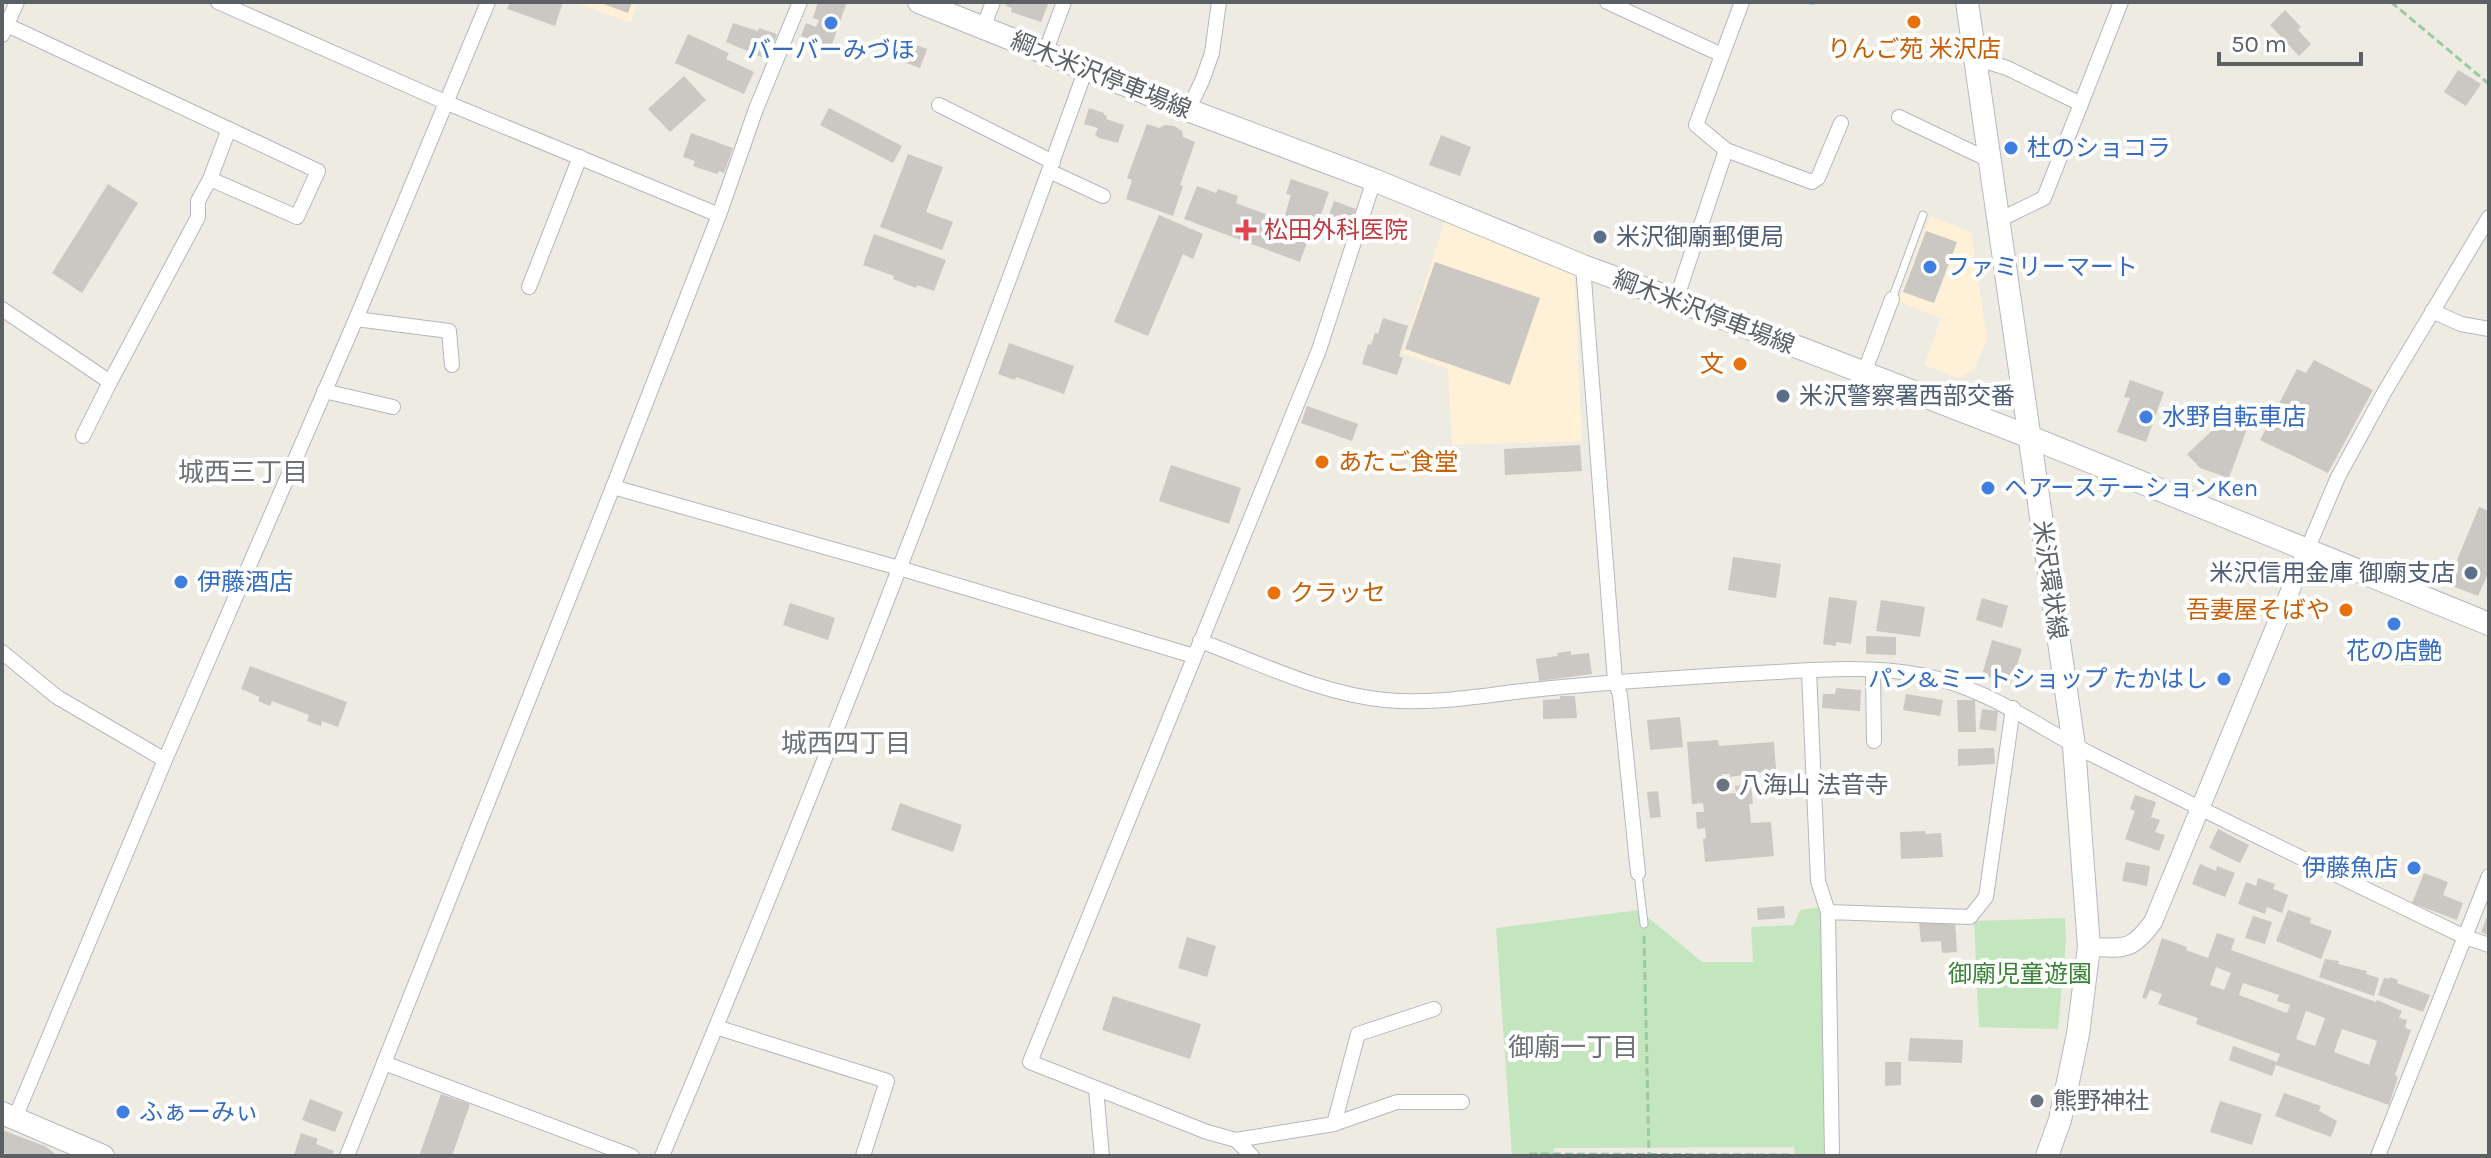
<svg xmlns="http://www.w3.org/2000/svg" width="2491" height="1158" viewBox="0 0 2491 1158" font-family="Karla,'Noto Sans JP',sans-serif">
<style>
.commercial{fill:#fef1d8}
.green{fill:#c3e6bf}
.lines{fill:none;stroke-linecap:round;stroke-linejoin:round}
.stream{stroke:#a2e0ff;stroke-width:6}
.building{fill:#cbc7c2;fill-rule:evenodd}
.service-casing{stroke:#b4b7bb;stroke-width:9}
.minor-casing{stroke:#b4b7bb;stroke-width:16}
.tertiary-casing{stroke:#b4b7bb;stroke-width:20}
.secondary-casing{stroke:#b5b9be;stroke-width:24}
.path{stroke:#99caa2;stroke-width:3;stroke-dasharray:8 4;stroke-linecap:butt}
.service{stroke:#fff;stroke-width:7}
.minor{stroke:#fff;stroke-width:14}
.tertiary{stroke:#fff;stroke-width:18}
.secondary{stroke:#fff;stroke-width:22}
.food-dot{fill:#e8710a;stroke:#fff;stroke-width:3}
.shop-dot{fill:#3f7fe0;stroke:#fff;stroke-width:3}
.health-dot{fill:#e0444e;stroke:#fff;stroke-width:3}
.service-dot{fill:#5c6f8a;stroke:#fff;stroke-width:3}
.worship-dot{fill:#6b7280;stroke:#fff;stroke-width:3}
.labels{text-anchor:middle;stroke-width:8;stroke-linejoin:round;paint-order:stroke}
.food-label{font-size:24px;fill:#c56008;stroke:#fff;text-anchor:end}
.shop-label{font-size:24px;fill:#366cbe;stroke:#fff;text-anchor:start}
.street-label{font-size:24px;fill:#5b6064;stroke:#fff}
.health-label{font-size:24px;fill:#be3a42;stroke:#fff;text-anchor:start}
.service-label{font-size:24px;fill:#4e5e75;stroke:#fff;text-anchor:start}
.worship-label{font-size:24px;fill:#5b616d;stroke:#fff;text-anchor:start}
.park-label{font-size:24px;fill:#388334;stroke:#fff}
.neighbourhood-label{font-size:26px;fill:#6c7276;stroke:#fff}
</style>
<rect width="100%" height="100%" fill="#eeebe3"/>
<g class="commercial">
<polygon points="573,2 638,2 631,23"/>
<polygon points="1930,216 1971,232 1987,339 1974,370 1958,378 1924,365 1941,318 1898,302"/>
<polygon points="1445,220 1574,270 1582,441 1452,445 1448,369 1403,353"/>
</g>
<g class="green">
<polygon points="1822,907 1829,1156 1795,1156 1794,1147 1554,1148 1553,1156 1512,1156 1496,928 1639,910 1702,962 1753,962 1751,927 1794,925 1800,910"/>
<polygon points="2065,918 2066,942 2058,1029 1979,1027 1974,921"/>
</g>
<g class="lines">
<polyline class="stream" points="1811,2 1813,2"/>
</g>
<g class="building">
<polygon points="510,2 563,2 555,26 507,9"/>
<polygon points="598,2 632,2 628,13"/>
<polygon points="818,2 847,2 831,47 801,36 806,23 816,27 819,20 813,18"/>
<polygon points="1007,2 1049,2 1041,22 1011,12 1012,8 1006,6"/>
<polygon points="2285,10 2301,27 2298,30 2311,44 2299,56 2270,25"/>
<polygon points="733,23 758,31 759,28 777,34 769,60 726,42"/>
<polygon points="688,34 729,53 726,59 754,72 744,94 675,63"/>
<polygon points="902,40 927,49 920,68 895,59"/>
<polygon points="2458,70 2481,84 2466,106 2444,92"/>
<polygon points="684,76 706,100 670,132 648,109"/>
<polygon points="829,108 902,146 893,163 820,125"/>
<polygon points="1089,108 1104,113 1104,115 1107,116 1106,119 1124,125 1118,143 1099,138 1095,135 1098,128 1084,124"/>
<polygon points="1147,124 1159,128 1165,125 1174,126 1182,131 1183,137 1195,142 1180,185 1183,186 1173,216 1126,199 1132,180 1127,178"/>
<polygon points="691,133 733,148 724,173 719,171 717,174 693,166 695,161 683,157"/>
<polygon points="1441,135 1471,147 1460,176 1429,165"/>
<polygon points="908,154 943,167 926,212 953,222 942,250 880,227"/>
<polygon points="1291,179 1329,192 1316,229 1284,218 1291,195 1286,194"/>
<polygon points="108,184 138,203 82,293 52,273"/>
<polygon points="1197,186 1216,193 1218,189 1238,196 1236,203 1311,231 1300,262 1184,219"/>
<polygon points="1334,201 1356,209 1345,240 1323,232"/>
<polygon points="1159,215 1203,234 1193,259 1183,254 1148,336 1114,322"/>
<polygon points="1926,231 1957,242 1934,303 1903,292"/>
<polygon points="874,234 946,260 934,291 917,285 916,288 893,279 894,276 863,265"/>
<polygon points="1435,262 1540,298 1510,385 1405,349"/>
<polygon points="1383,318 1408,326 1399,356 1403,358 1397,375 1362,364 1368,344 1371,345 1375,333 1378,334"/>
<polygon points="1009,343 1074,366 1064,394 1016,377 1015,380 998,374"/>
<polygon points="2314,360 2373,390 2328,473 2260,440 2297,369 2306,373"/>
<polygon points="2130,380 2164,392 2146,442 2117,432 2130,398 2124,397"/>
<polygon points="2224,402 2253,412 2229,478 2200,468 2187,454 2215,428"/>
<polygon points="1307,406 1358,424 1352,441 1301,423"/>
<polygon points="1580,445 1582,471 1505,475 1504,449"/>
<polygon points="1171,465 1241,488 1229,524 1159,501"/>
<polygon points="2479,507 2489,511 2489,571 2478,596 2447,584"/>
<polygon points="1733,557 1781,564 1776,598 1728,590"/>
<polygon points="1829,597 1857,601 1851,644 1836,642 1836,646 1823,644"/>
<polygon points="1982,598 2008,606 2002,628 1976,620"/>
<polygon points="1881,600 1925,607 1920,637 1876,631"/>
<polygon points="790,603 835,618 828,640 783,625"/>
<polygon points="1866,636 1896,637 1896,655 1866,654"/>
<polygon points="1992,640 2022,649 2011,684 1982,675"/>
<polygon points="1571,651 1571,655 1589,653 1592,674 1539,681 1536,659 1558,656 1557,653"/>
<polygon points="250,666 347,702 338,727 322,721 321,726 307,721 309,715 272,701 270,706 258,701 260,697 241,689"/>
<polygon points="1836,688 1861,690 1860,711 1822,708 1823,694 1835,694"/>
<polygon points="1906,694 1943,700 1940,716 1903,710"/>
<polygon points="1560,696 1575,696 1577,718 1543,719 1543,700 1560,699"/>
<polygon points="1957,700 1975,700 1976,732 1958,732"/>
<polygon points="1982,709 1998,711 1996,731 1979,729"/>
<polygon points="1680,717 1683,747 1650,750 1647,720"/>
<polygon points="1718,740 1719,746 1774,742 1776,770 1730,777 1730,774 1722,774 1724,794 1736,793 1735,786 1751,784 1753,804 1749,804 1751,823 1771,822 1774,856 1705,862 1703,839 1706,838 1705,828 1697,829 1696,812 1704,812 1703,803 1692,804 1687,742"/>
<polygon points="1994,748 1995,764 1958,766 1958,749"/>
<polygon points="1658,791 1661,817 1650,818 1647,792"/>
<polygon points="2135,795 2156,802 2151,817 2160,820 2155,832 2165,835 2159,851 2125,839 2135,811 2130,809"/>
<polygon points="900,803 962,825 953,852 891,830"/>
<polygon points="2218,829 2249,845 2240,863 2209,848"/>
<polygon points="1925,831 1926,834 1941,833 1943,857 1901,859 1900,832"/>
<polygon points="2126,862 2150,866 2147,886 2122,881"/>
<polygon points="2200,864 2216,871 2217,866 2235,873 2225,897 2192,884"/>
<polygon points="2424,873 2448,882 2443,895 2463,903 2457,920 2412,903"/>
<polygon points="2258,878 2275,884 2273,889 2288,895 2282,913 2267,907 2265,914 2238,904 2246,882 2256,886"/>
<polygon points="1784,906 1785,918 1758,920 1757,908"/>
<polygon points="2288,910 2311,918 2310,923 2332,931 2321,959 2276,941"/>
<polygon points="2489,912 2489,935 2481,932"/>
<polygon points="2253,916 2272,922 2265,944 2245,938"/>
<polygon points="1955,920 1957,952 1942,953 1941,941 1921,942 1919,923"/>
<path d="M2217,933l18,6 -4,11 145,52 1,-2 25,11 -3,7 8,2 -2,8 6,2 -16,45 3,2 -9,28 -113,-40 -4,11 -43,-16 4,-14 44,16 3,-8 -84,-30 2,-6 -40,-14 4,-10 -12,-4 -4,9 -4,-1 20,-60 25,9 -1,3 22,8zM2216,967l15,6 -7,17 -14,-5zM2243,983l36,12 -2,6 13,4 -3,8 -48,-18zM2306,1011l19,7 -10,28 -19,-7zM2342,1029l35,12 -8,24 -35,-13z"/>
<polygon points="1187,937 1216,946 1207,977 1178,968"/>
<polygon points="2325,959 2339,961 2338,964 2367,971 2366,974 2379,978 2374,996 2319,977"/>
<polygon points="2390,977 2398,980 2397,983 2430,995 2423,1012 2378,995 2384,978 2389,979"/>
<polygon points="1113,996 1201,1024 1190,1059 1102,1030"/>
<polygon points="1910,1038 1963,1040 1962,1063 1908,1061"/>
<polygon points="1885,1062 1901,1062 1901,1085 1885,1086"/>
<polygon points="2284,1093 2321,1106 2319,1111 2337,1121 2331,1137 2275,1116"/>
<polygon points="441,1094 470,1104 452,1156 419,1156"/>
<polygon points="310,1099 343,1112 335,1132 302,1120"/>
<polygon points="2220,1101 2262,1114 2252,1145 2210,1132"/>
<polygon points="2,1130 45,1146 58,1156 12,1156 2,1152"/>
<polygon points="301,1133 318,1139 316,1144 334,1151 332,1156 294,1155"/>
</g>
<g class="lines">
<defs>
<g id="service">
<polyline points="1892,299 1923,215"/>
<polyline points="1638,873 1644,924"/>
</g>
<g id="minor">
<polyline points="218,2 445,102 719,215"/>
<polyline points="1607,2 1722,55"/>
<polyline points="7,25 318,171 297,217 210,179"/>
<polyline points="983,28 993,2"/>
<polyline points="2,35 17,2"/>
<polyline points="1045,53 1064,2"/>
<polyline points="1975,58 2007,68 2081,104"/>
<polyline points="939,105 1053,162"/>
<polyline points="1188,110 1202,81 1212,53 1219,2"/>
<polyline points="1899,117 1989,160"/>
<polyline points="1726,150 1812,182 1818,178 1841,123"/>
<polyline points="1049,171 1103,196"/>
<polyline points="1997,221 2044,198 2121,2"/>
<polyline points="1583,266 1615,681 1620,695 1638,873"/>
<polyline points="529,287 580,157"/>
<polyline points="1676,300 1726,150 1696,125 1742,2"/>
<polyline points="2,309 110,382 198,217 198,201 210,179 229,129"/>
<polyline points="2432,311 2461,324 2489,329"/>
<polyline points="356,319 449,331 452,365"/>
<polyline points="1864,373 1892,299"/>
<polyline points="324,391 393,407"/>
<polyline points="83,436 110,382"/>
<polyline points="613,487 899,568 1194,656"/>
<polyline points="2307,550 2338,477 2385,391 2489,217"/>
<path d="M1200,641c60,22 121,53 185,59 49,5 99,-5 147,-10 76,-8 152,-13 228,-17 53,-3 110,-8 161,2 67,12 117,53 176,82 122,61 245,121 368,180l24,8"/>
<polyline points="2,652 57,697 165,760"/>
<polyline points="1809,671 1818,881 1828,912"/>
<polyline points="1873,671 1874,741"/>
<polyline points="716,1027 887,1081 863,1156"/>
<polyline points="384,1063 632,1156"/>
<polyline points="1096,1089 1102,1156"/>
<polyline points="15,1118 165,760 356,319 488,2"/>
<polyline points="1334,1124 1397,1102 1462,1102"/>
<polyline points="1236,1140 1334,1124 1358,1034 1434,1009"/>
<polyline points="347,1156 613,487 719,215 756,109 800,2"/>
<path d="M662,1156c151,-358 292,-721 424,-1087"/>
<polyline points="1252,1156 1236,1140 1207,1132 1030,1062 1319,350 1374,180"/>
<polyline points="1832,1156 1828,912 1970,917 1986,897 2013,708"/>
<polyline points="2378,1156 2489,876"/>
</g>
<path id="tertiary" d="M2089,947c35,1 42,5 64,-25l154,-372"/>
<g id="secondary">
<polyline points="919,2 1188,110 1374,180 1583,266 1676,300 2030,437 2489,624"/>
<polyline points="1967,2 2074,746 2089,947 2078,1034 2060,1120 2047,1156"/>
<polyline points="2,1113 103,1156"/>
</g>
</defs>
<use href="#service" class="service-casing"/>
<use href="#minor" class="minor-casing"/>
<use href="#tertiary" class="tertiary-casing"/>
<use href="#secondary" class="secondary-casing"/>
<g class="path">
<polyline points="2391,2 2489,84"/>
<polyline points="1644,936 1649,1156"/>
<polyline points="1529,1154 1789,1155"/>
</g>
<use href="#service" class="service"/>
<use href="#minor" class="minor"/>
<use href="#tertiary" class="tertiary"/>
<use href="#secondary" class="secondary"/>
</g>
<g class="food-dot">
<circle cx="1914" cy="22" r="8"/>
<circle cx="1740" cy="364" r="8"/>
<circle cx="1322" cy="462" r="8"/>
<circle cx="1274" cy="593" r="8"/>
<circle cx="2346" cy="610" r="8"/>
</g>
<g class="shop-dot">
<circle cx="831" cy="23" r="8"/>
<circle cx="2011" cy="148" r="8"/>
<circle cx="1930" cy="267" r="8"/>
<circle cx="2146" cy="417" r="8"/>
<circle cx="1988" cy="488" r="8"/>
<circle cx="181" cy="582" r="8"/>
<circle cx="2394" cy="624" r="8"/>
<circle cx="2224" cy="679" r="8"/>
<circle cx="2414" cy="868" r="8"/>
<circle cx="123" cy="1112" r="8"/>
</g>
<path class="health-dot" d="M1242 218h8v8h8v8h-8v8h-8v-8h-8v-8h8z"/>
<g class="service-dot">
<circle cx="1600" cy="237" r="8"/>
<circle cx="1783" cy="396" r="8"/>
<circle cx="2471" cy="573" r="8"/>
</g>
<g class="worship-dot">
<circle cx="1723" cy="785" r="8"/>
<circle cx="2037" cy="1101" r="8"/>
</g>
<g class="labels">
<g class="food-label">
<text x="1914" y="57" text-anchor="middle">りんご苑 米沢店</text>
<text x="1724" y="372">文</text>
<text x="1338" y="470" text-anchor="start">あたご食堂</text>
<text x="1290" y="601" text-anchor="start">クラッセ</text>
<text x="2330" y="618">吾妻屋そばや</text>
</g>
<g class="shop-label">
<text x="831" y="58" text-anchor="middle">バーバーみづほ</text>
<text x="2027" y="156">杜のショコラ</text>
<text x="1946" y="275">ファミリーマート</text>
<text x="2162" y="425">水野自転車店</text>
<text x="2004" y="496">ヘアーステーションKen</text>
<text x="197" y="590">伊藤酒店</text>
<text x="2394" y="659" text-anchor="middle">花の店艶</text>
<text x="2208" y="687" text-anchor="end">パン&amp;ミートショップ たかはし</text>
<text x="2398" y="876" text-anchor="end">伊藤魚店</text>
<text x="139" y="1120">ふぁーみぃ</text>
</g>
<g class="street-label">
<text transform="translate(1101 75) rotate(22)" y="8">綱木米沢停車場線</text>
<text transform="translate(1704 312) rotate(21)" y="8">綱木米沢停車場線</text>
<text transform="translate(2050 580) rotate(82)" y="8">米沢環状線</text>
</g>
<g class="health-label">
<text x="1264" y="238">松田外科医院</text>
</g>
<g class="service-label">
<text x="1616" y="245">米沢御廟郵便局</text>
<text x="1799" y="404">米沢警察署西部交番</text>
<text x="2455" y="581" text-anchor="end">米沢信用金庫 御廟支店</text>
</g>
<g class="worship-label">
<text x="1739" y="793">八海山 法音寺</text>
<text x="2053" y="1109">熊野神社</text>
</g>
<g class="park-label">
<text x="2020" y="982">御廟児童遊園</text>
</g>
<g class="neighbourhood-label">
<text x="243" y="481">城西三丁目</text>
<text x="846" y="752">城西四丁目</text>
<text x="1573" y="1056">御廟一丁目</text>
</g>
</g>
<rect width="2491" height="1158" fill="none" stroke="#5b6064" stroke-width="8"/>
<path d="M2219 52v12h142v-12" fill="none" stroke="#5b6064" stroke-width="4"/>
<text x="2231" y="52" font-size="24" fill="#5b6064" stroke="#ffffff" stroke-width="6" paint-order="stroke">50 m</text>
</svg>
